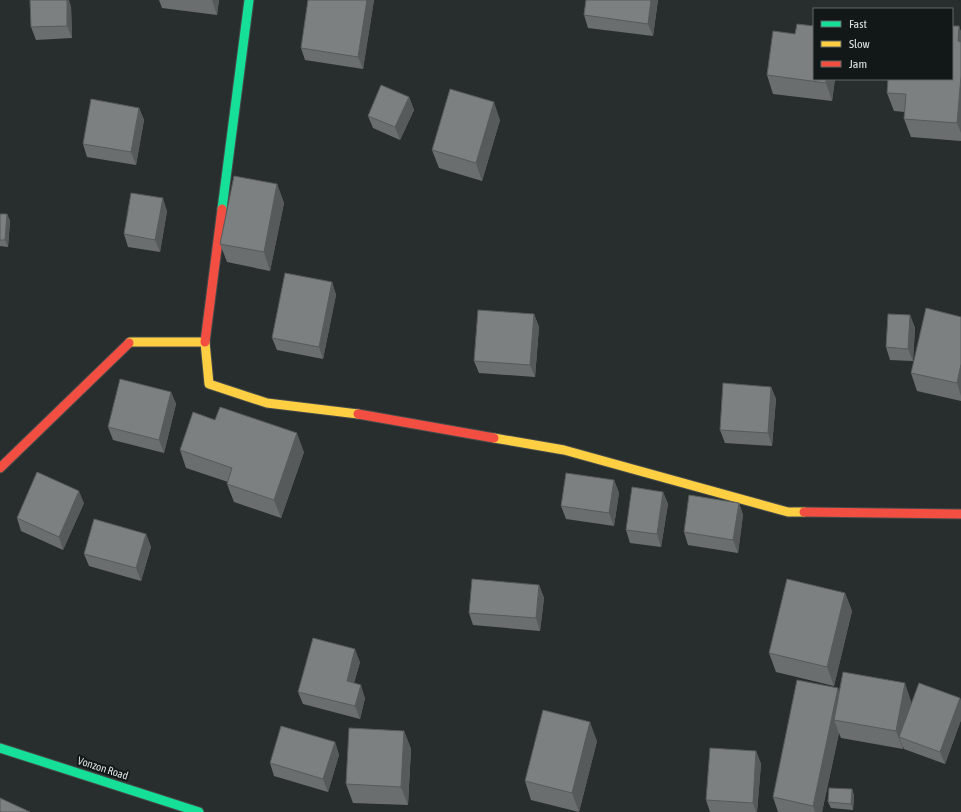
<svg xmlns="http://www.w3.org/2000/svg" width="961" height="812" font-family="'Asap Condensed',sans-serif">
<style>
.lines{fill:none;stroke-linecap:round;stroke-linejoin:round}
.fast-casing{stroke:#454b4a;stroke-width:11}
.slow-casing{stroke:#454b4a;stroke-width:11}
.jam-casing{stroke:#454b4a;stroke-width:11}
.fast{stroke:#16e098;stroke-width:9}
.slow{stroke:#ffcf43;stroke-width:9}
.jam{stroke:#f24e42;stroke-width:9}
.wall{fill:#6b6e6f}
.shaded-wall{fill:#575a5a}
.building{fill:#7c8081;stroke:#575a5a}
.labels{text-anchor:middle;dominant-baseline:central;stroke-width:4;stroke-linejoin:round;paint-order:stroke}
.street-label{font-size:11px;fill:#dbe2e1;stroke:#121717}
</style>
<rect width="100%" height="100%" fill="#282e2d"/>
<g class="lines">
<defs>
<path id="fast" d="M222 209 249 0
M0 748 199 812"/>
<path id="slow" d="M129 343 130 342H205L209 384 267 403 358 414
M494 438 564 450 788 512H804"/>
<path id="jam" d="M205 342 222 209
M358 414 494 438
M0 468 129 343
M804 512 961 514"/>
</defs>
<use href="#fast" class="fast-casing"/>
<use href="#slow" class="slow-casing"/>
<use href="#jam" class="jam-casing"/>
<use href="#fast" class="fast"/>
<use href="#slow" class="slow"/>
<use href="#jam" class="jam"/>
</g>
<path class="wall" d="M159 0H219L217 15 162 8Z
M308 0H374L363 69 305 60 301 48Z
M586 0H658L653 36 588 28 584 15Z
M71 6 72 38 36 40 31 27Z
M959 26 961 32V141L911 137 904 119 905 112 894 111 887 93 952 79Z
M795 34 835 79 832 101 773 94 767 75Z
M409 97 414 110 400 140 373 128 368 116Z
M139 108 144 120 136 165 87 157 83 144Z
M500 120 482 181 439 168 432 150Z
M277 184 284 203 270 271 227 262 220 244Z
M167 211 160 252 128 247 124 234Z
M0 214H7L10 221 8 247 0 246Z
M332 282 336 295 323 359 277 350 272 338Z
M534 314 539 327 535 377 479 373 474 361Z
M910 315 915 328 913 361 890 360 886 347Z
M961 317V401L917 391 911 373Z
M771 387 776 399 772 446 725 443 720 430Z
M171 392 176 404 164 453 113 440 108 427Z
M180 450 304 452 281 518 234 502 227 484 228 482 186 468Z
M614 480 619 493 614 526 566 519 561 506Z
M663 492 668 504 661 547 630 543 626 530Z
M84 503 63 550 21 531 17 518Z
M739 503 743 515 738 553 688 545 684 532Z
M146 534 151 547 141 581 89 566 84 554Z
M539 585 544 598 540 631 473 625 469 613Z
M845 593 852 611 834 686 776 672 769 653Z
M360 662 354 683 365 698 360 719 303 704 298 692Z
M839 691 911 701 910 707 960 698 961 702V720L945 764 904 749 903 747V749L841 738 839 733 822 812H778L773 797Z
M404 731 411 749 408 805 353 803 346 784Z
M597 741 579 812 531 800 525 781Z
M335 742 339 755 328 792 274 776 270 763Z
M756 751 761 764 757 812H710L706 800Z
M852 789 854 796 853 810 831 808 828 802Z"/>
<path class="shaded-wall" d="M67 0H69L71 6 72 38 67 26Z
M212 0H219L217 15Z
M367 0H374L363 69 358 57Z
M651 0H658L653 36 648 24Z
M959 26 961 32V50L958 41Z
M961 76V133L957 123Z
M826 79H835L832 101 826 83Z
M409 97 414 110 400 140 395 127Z
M494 102 500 120 482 181 476 163Z
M139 108 144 120 136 165 131 152Z
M277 184 284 203 270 271 264 252Z
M163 198 167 211 160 252 155 240Z
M7 214 10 221 8 247 5 240Z
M332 282 336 295 323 359 319 347Z
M534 314 539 327 535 377 530 365Z
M910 315 915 328 913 361 908 349Z
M961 364V396L957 383Z
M771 387 776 399 772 446 768 433Z
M171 392 176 404 164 453 159 440Z
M297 433 304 452 281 518 274 500Z
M614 480 619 493 614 526 609 513Z
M79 491 84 503 63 550 59 537Z
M663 492 668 504 661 547 657 534Z
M739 503 743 515 738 553 733 540Z
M146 534 151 547 141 581 136 568Z
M539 585 544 598 540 631 536 618Z
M845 593 852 611 834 686 827 667Z
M355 649 360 662 351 694 347 681Z
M905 683 911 701 905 739 899 737 903 747V749L896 731Z
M361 685 365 698 360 719 355 706Z
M838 688 845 706 834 720 839 733 822 812H815L813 806Z
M960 698 961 702V720L945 764 940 752Z
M590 722 597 741 579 812 572 793Z
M404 731 411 749 408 805 401 787Z
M335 742 339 755 328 792 323 779Z
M756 751 761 764 757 812H756L753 803Z
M852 789 854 796 853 810 851 804Z"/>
<path class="building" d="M30 0H67V26L31 27Z
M308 0H367L358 57 301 48Z
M586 0H651L648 24 584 15Z
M797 24 814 26V79H826V83L767 75 773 31 795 34Z
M952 26H959L958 41 961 42V76L957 123 904 119 906 94 887 93 888 79H952Z
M381 85 409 97 395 127 368 116Z
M450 89 494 102 476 163 432 150Z
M91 99 139 108 131 152 83 144Z
M234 176 277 184 264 252 220 244Z
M131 193 163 198 155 240 124 234Z
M0 214H7L5 240H0Z
M285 273 332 282 319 347 272 338Z
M926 308 961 317V364L957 383 911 373Z
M478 310 534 314 530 365 474 361Z
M888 314 910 315 908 349 886 347Z
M120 379 171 392 159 440 108 427Z
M723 383 771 387 768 433 720 430Z
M220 407 297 433 274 500 227 484 232 468 180 450 193 412 215 420Z
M37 472 79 491 59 537 17 518Z
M566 473 614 480 609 513 561 506Z
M632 487 663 492 657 534 626 530Z
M689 495 739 503 733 540 684 532Z
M94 519 146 534 136 568 84 554Z
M472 579 539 585 536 618 469 613Z
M787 579 845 593 827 667 769 653Z
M313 638 355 649 347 681 361 685 355 706 298 692Z
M843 672 905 683 896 731 834 720Z
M797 680 838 688 813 806 773 797Z
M919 683 960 698 940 752 899 737Z
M543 710 590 722 572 793 525 781Z
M281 726 335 742 323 779 270 763Z
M349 728 404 731 401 787 346 784Z
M710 748 756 751 753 803 706 800Z
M829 788 852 789 851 804 828 802Z
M0 798 30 812H0Z"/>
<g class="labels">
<g class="street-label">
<text transform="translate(103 768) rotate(18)">Vonzon Road</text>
</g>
</g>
<rect x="813" y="8" width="140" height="72" fill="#121717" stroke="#626868"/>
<rect x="821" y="21" width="20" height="6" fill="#16e098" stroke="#626868"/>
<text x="849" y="28" font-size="12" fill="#dbe2e1">Fast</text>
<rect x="821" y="41" width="20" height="6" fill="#ffcf43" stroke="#626868"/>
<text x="849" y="48" font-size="12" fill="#dbe2e1">Slow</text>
<rect x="821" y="61" width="20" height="6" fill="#f24e42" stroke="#626868"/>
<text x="849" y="68" font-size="12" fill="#dbe2e1">Jam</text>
</svg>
